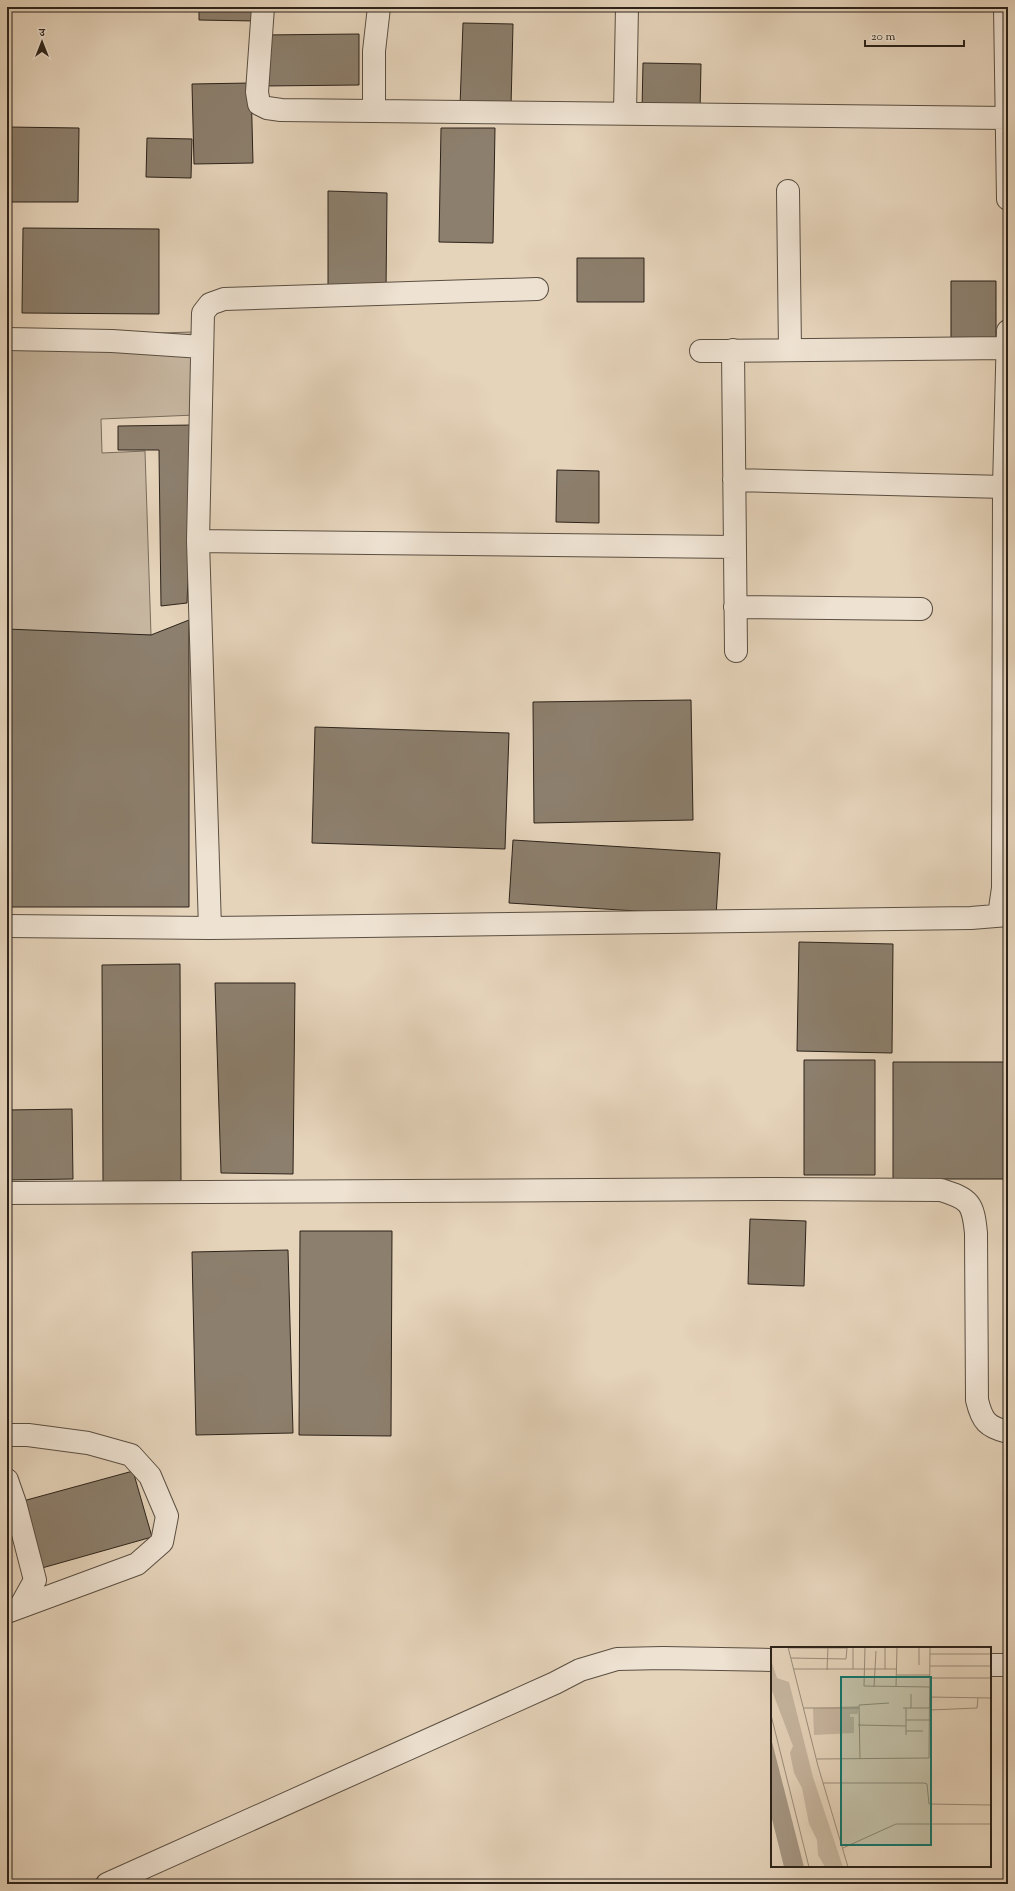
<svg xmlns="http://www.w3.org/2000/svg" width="1015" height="1891" font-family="'Sorts Mill Goudy','Noto Serif Devanagari',serif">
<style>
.green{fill:#c6b59f;stroke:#796c5c}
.building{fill:#8c7f6d;stroke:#2c231a}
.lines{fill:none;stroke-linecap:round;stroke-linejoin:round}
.minor-casing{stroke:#5a4f42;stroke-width:24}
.minor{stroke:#eee2d2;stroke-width:22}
.inset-road{fill:none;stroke:#9b8d7a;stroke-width:1}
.view{fill:#0f766e;fill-opacity:0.15;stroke:#0f766e;stroke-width:2}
.inset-edge{fill:none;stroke:#2c231a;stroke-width:2}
</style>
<rect width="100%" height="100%" fill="#e5d3ba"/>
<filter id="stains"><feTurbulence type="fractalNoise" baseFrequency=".005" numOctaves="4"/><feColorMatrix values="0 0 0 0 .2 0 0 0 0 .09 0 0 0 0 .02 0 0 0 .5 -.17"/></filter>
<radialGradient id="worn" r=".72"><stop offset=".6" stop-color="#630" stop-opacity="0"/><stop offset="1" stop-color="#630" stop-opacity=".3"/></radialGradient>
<path class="green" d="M192 332 195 415 101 419 102 453 145 451 151 635 7 640V338Z"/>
<path class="building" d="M199 7H257L255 21 199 20Z
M463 23 513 24 511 107 460 106Z
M359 34V85L264 86 263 35Z
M643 63 701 64 700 111 642 110Z
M251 83 253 163 194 164 192 84Z
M7 127 79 128 78 202H7Z
M441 128H495L493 243 439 242Z
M147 138 192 139 191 178 146 177Z
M328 191 387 193 386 292 328 287Z
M7 217H8L9 288H7Z
M23 228 159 229V314L22 313Z
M577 258H644V302H577Z
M951 281H996V338H951Z
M194 425 187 603 161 606 159 450H118V426Z
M557 470 599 471V523L556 522Z
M189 620V907H7V629L151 635Z
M691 700 693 820 534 823 533 702Z
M315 727 509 733 505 849 312 843Z
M513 840 720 853 716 916 509 903Z
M799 942 893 944 892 1053 797 1051Z
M180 964 181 1181 103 1182 102 965Z
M215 983H295L293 1174 221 1173Z
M804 1060H875V1175H804Z
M893 1062H1008V1179H893Z
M72 1109 73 1179 7 1180V1110Z
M750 1219 806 1221 804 1286 748 1284Z
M300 1231H392L391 1436 299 1435Z
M288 1250 293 1433 196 1435 192 1252Z
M133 1471 152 1537 42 1568 23 1501Z"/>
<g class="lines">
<defs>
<path id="minor" d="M263 7 257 92 259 104 267 108 281 110 1007 118
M1005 7 1008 199
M374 111V51L379 7
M625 113 627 7
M788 191 790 350
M7 339 112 341 202 347
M733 350 736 651
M701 351 1007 348
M734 480 1004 487
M198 541 734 547
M735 607 921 609
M999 915 1003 888 1004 487 1008 331
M7 926 210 928 971 918 1008 915
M210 928 198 541 203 313 210 304 224 299 537 289
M7 1193 776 1189 941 1190C970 1199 973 1203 976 1233L977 1400C982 1421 987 1427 1008 1432
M7 1435H28L88 1443 131 1455 150 1476 167 1516 162 1542 137 1564 7 1612
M7 1480 15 1503 35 1580 20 1607
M990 1665H1008
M107 1884 555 1683 580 1670 617 1659 663 1658 772 1660"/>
</defs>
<use href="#minor" class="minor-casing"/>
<use href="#minor" class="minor"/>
</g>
<g transform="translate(771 1647)">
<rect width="220" height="220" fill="#e5d3ba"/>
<path d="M0 13 6 31 18 35 42 130 72 220H54L47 208 46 193 38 177 31 141 23 126 19 106 22 99 0 41ZM87 59V67H79V70H83V86L43 88 42 61Z" fill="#c6b59f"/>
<path d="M0 91 33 220H13L0 168Z" fill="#a69784"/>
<path class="inset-road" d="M17 0 47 119 77 220M82 0V22M94 0 93 39 159 40M148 0V18M18 1H76L75 12 20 11M159 7H220M159 19H220M23 22H126M114 22V0M56 23 57 0M126 28H159M159 31H220M103 40 105 4M125 40 126 0M140 47V61M159 50 220 51M33 61H88M132 61H159M135 61V88M159 63 206 61 207 51M0 68 38 220M135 73H159M87 78 135 79M135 84H152M46 112 158 111 159 0M89 112 88 58 118 56M52 136H153L156 137 158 157 220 158M72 201 125 177H220"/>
<path class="view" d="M70 30H160V198H70Z"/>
<rect width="220" height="220" class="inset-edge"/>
</g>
<rect width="1015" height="1891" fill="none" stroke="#e5d3ba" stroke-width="24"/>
<rect x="8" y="8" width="999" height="1875" fill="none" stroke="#2c231a" stroke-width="2"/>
<rect x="12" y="12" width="991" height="1867" fill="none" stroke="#2c231a"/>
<g transform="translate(42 42)" stroke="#eee2d2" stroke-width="3" paint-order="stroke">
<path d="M0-3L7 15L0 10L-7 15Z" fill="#2c231a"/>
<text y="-6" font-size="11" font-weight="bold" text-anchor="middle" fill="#2c231a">उ</text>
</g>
<path d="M865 40v6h99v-6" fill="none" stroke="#2c231a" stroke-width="2"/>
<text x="871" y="40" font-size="12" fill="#2c231a" stroke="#eee2d2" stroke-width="3" paint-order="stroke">20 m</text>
<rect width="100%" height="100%" filter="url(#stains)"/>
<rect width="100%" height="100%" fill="url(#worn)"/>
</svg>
